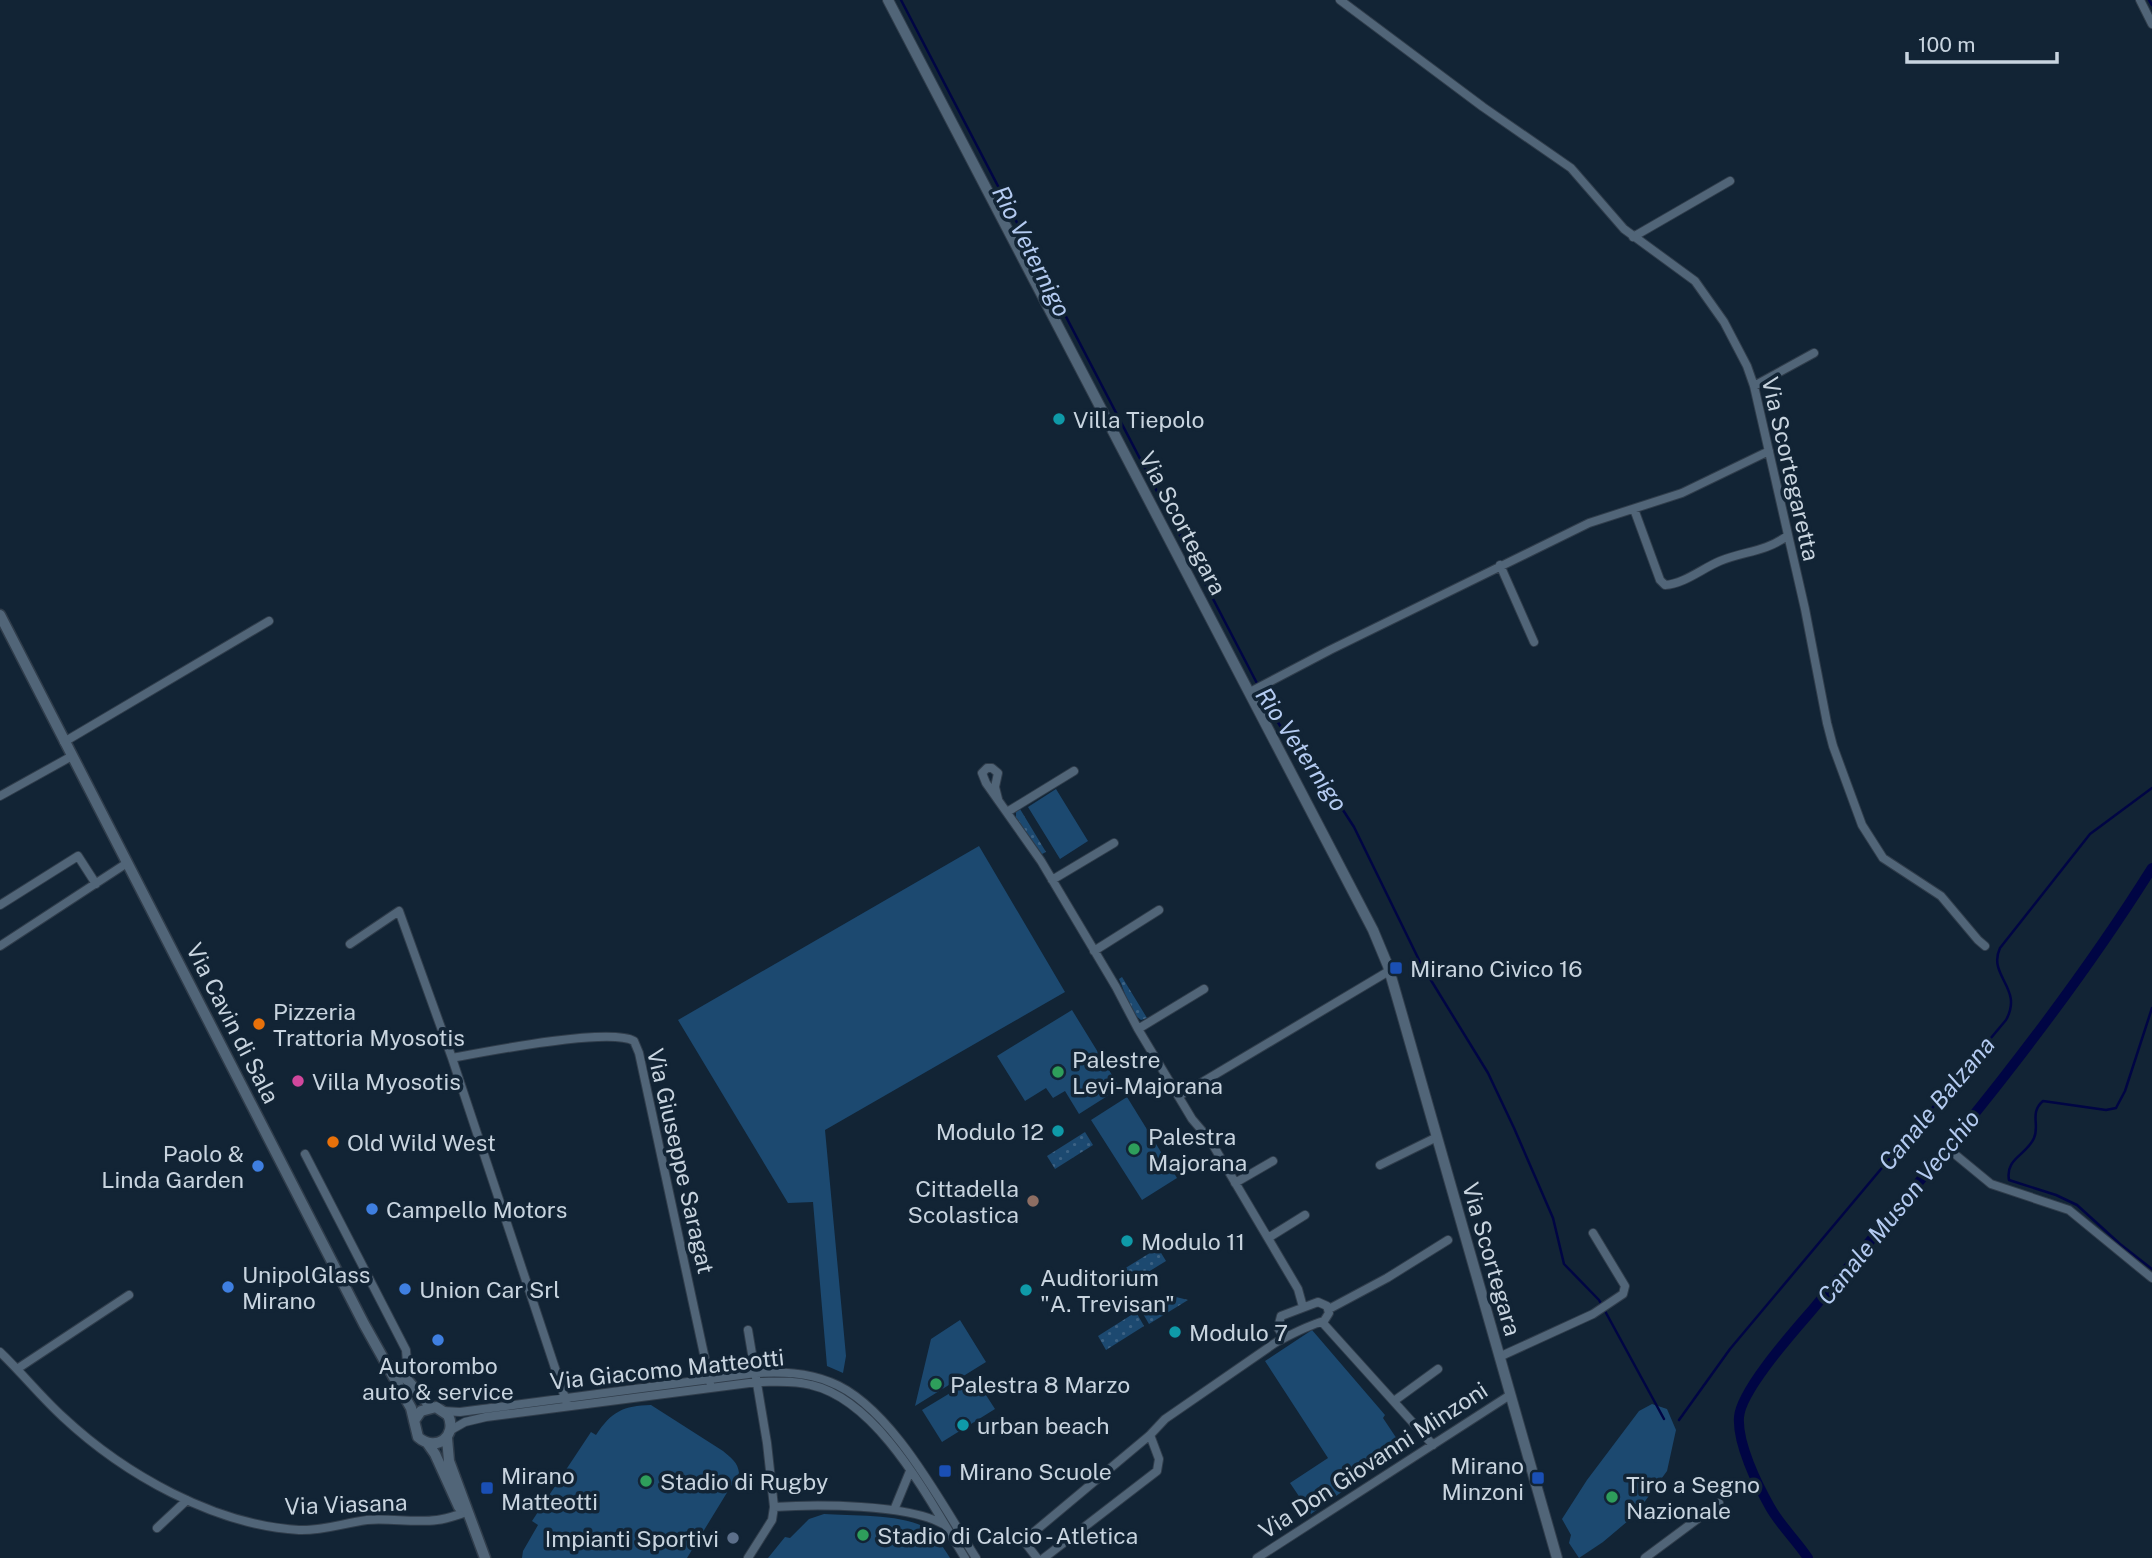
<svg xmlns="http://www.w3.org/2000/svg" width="2152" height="1558" font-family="'Public Sans',sans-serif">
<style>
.grass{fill:url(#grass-dots)}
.garden{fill:#1c4970}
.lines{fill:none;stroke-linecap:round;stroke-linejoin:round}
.stream{stroke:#000544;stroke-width:2.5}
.canal{stroke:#000544;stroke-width:10}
.minor-casing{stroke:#303d4b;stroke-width:10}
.tertiary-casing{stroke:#303d4b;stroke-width:12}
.secondary-casing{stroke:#303d4b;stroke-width:13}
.minor{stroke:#516578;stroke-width:8}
.tertiary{stroke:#516578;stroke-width:10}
.secondary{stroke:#516578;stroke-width:10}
.culture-dot{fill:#0f9aa8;stroke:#122435;stroke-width:2.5}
.transit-dot{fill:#1a4fb4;stroke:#122435;stroke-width:2.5}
.food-dot{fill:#e8710a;stroke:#122435;stroke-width:2.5}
.leisure-dot{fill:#2e9e5b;stroke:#122435;stroke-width:2.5}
.hotel-dot{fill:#d1479c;stroke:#122435;stroke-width:2.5}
.shop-dot{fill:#3f7fe0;stroke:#122435;stroke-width:2.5}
.education-dot{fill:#8d6e63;stroke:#122435;stroke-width:2.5}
.service-dot{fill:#5c6f8a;stroke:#122435;stroke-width:2.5}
.labels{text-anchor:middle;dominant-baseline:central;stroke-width:7;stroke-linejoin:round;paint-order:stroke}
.poi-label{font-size:23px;fill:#c8d4df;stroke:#122435;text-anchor:start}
.street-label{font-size:23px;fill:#c8d4df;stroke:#122435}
.water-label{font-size:24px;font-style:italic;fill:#b4cbf1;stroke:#122435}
</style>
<defs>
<pattern id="grass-dots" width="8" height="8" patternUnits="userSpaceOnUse" patternTransform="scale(1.75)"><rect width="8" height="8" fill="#1c4970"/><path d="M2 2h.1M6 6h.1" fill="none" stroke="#3c6284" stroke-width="1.8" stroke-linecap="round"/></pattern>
</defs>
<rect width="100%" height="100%" fill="#122435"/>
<path class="grass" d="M1020 809 1046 852 1042 854 1016 818V812Z
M1122 977 1147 1018 1141 1020C1128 1011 1126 993 1119 979Z
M1085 1132 1093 1145 1055 1169 1047 1156Z
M1158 1248 1166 1261 1127 1285 1119 1272Z
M1168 1295 1188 1300 1149 1324 1142 1312Z
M1136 1312 1144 1326 1106 1350 1098 1336Z"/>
<path class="garden" d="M1056 789 1088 841 1060 859 1028 807Z
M979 846 1065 992 825 1130 846 1356 843 1373 827 1366 813 1202 788 1203 678 1020Z
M1072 1010 1120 1088 1079 1114 1065 1091 1053 1098 1046 1088 1025 1101 997 1056Z
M1127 1097 1177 1178 1142 1200 1091 1120Z
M960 1320 986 1362 915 1406 931 1339Z
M1312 1330 1385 1415 1383 1418 1403 1448 1311 1514 1290 1483 1328 1458 1265 1361Z
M975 1378 995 1409 942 1442 922 1410Z
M1652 1404 1667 1409 1676 1430 1667 1471 1635 1515 1603 1542 1579 1558 1569 1543 1571 1535 1562 1519 1587 1480 1639 1411Z
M651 1405 723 1451C730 1457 738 1462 739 1473L687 1558H522L523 1551 538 1525 532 1521 591 1432 596 1435C612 1411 623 1406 651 1405Z
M824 1514C851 1516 904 1514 926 1528 936 1535 943 1547 950 1558H768L785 1537 790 1538 809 1519Z"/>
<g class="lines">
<path class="stream" d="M901 0 1273 714 1282 729 1319 773 1354 827 1421 964 1488 1073 1514 1128 1553 1218 1564 1264 1599 1300 1664 1419
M2149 0 2152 5
M2152 1008 2125 1091 2116 1108 2106 1110 2043 1101C2029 1113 2040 1125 2034 1138 2027 1155 2005 1158 2009 1180L2056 1195 2077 1205 2120 1244 2152 1269
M1679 1420 1730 1349 2006 1020C2024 988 1987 976 2000 948L2090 834 2152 788"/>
<path class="canal" d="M1808 1558C1796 1540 1780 1525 1770 1507 1757 1484 1737 1443 1739 1417 1741 1390 1794 1331 1813 1309 1932 1167 2053 1026 2152 868"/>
<defs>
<path id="minor" d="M1340 0 1483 107 1571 168 1624 229 1695 281 1724 322 1747 366 1754 386 1805 609 1827 723 1833 746 1862 825 1883 858 1941 896 1978 940 1985 946
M2140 0 2152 24
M1633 237 1730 181
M1754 386 1814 353
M1634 509 1660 580 1665 585C1684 584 1703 568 1720 561 1745 551 1765 552 1787 536
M1500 565 1534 642
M1250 692 1330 650 1589 523 1682 493 1769 451
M64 742 269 621
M0 796 72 756
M998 799 995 787 998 773 992 768H987L982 773 986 783 1041 861 1116 987 1138 1029 1192 1119 1210 1140 1298 1289 1303 1307
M1007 812 1074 771
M1052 880 1114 843
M0 905 78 856 96 884
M350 944 399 911 452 1058 567 1404
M0 946 127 863
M1094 951 1159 910
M1138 1029 1204 989
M452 1058C484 1052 609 1027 634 1041L639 1053 710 1382
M1179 1096 1389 971
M305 1154 406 1350 407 1363 404 1379
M1957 1156 1991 1184 2069 1210 2152 1278
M1380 1165 1437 1137
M1235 1183 1273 1161
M1268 1238 1305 1215
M1329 1309 1387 1278 1448 1240
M1322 1322 1433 1445
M748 1330 767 1443 774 1507 772 1520 748 1558
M0 1352C22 1373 41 1397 63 1417 124 1474 214 1525 299 1530 322 1531 344 1523 367 1520 390 1518 414 1523 437 1520 447 1519 457 1515 467 1512
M1499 1357 1593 1314 1623 1294 1625 1286 1593 1233
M17 1369 129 1295
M1394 1401 1438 1369
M443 1411 460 1412 756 1373C782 1372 806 1372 830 1382 891 1405 942 1505 976 1558
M451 1430 465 1422 486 1417 757 1382C775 1382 793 1380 811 1385 880 1401 930 1502 965 1558
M774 1507C816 1504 907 1504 943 1524
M894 1510 910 1471
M157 1528 187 1500
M1037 1558 1027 1545 1028 1537 1150 1435 1165 1419 1275 1343C1292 1334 1306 1326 1324 1321L1329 1313 1327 1306 1318 1302 1281 1316 1278 1328 1282 1334 1289 1335
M1044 1558 1157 1471 1159 1459 1150 1435
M1257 1558 1510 1395
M1645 1558 1719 1503"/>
<path id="tertiary" d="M888 0 1373 930 1388 966 1403 1018 1557 1558"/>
<path id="secondary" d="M0 615 364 1324 411 1408 418 1437C436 1453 458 1436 448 1415L436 1407 421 1411 414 1421
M395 1366 431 1407
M447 1438 449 1461 485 1558
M428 1444 435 1454 459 1507"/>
</defs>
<use href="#minor" class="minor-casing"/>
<use href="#tertiary" class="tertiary-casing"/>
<use href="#secondary" class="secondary-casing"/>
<use href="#minor" class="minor"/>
<use href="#tertiary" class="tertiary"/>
<use href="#secondary" class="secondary"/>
</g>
<g class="culture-dot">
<circle cx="1059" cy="419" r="7"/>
<circle cx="1058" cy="1131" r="7"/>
<circle cx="1127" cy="1241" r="7"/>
<circle cx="1026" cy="1290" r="7"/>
<circle cx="1175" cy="1332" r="7"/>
<circle cx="963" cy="1425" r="7"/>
</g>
<g class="transit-dot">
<rect x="1389" y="961" width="14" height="14" rx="3.5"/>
<rect x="938" y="1464" width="14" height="14" rx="3.5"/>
<rect x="1531" y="1471" width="14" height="14" rx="3.5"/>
<rect x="480" y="1481" width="14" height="14" rx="3.5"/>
</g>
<g class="food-dot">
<circle cx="259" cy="1024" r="7"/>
<circle cx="333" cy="1142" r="7"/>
</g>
<g class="leisure-dot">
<circle cx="1058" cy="1072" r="7"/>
<circle cx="1134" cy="1149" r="7"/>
<circle cx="936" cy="1384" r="7"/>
<circle cx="646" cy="1481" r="7"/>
<circle cx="1612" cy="1497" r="7"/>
<circle cx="863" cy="1535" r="7"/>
</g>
<circle class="hotel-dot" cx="298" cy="1081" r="7"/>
<g class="shop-dot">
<circle cx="258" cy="1166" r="7"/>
<circle cx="372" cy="1209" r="7"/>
<circle cx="228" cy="1287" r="7"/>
<circle cx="405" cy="1289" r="7"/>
<circle cx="438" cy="1340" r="7"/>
</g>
<circle class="education-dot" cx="1033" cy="1201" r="7"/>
<circle class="service-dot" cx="733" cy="1538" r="7"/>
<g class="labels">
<g class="poi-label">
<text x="1073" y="419">Villa Tiepolo</text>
<text x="1410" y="968">Mirano Civico 16</text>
<text x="273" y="1011">Pizzeria<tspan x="273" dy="26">Trattoria Myosotis</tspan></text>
<text x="1072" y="1059">Palestre<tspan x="1072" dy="26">Levi-Majorana</tspan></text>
<text x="312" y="1081">Villa Myosotis</text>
<text x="1044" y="1131" text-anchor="end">Modulo 12</text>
<text x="1148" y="1136">Palestra<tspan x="1148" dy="26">Majorana</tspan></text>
<text x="347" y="1142">Old Wild West</text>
<text x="244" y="1153" text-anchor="end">Paolo &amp;<tspan x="244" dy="26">Linda Garden</tspan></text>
<text x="1019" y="1188" text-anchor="end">Cittadella<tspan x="1019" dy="26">Scolastica</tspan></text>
<text x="386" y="1209">Campello Motors</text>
<text x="1141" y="1241">Modulo 11</text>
<text x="242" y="1274">UnipolGlass<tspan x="242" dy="26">Mirano</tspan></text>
<text x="1040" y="1277">Auditorium<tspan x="1040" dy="26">"A. Trevisan"</tspan></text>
<text x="419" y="1289">Union Car Srl</text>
<text x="1189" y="1332">Modulo 7</text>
<text x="438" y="1365" text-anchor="middle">Autorombo<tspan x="438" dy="26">auto &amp; service</tspan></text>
<text x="950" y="1384">Palestra 8 Marzo</text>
<text x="977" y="1425">urban beach</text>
<text x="1524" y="1465" text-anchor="end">Mirano<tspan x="1524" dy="26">Minzoni</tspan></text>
<text x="959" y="1471">Mirano Scuole</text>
<text x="501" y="1475">Mirano<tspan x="501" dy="26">Matteotti</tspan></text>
<text x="660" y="1481">Stadio di Rugby</text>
<text x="1626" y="1484">Tiro a Segno<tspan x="1626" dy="26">Nazionale</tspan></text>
<text x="877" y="1535">Stadio di Calcio - Atletica</text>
<text x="719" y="1538" text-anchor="end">Impianti Sportivi</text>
</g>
<g class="street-label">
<text transform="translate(1791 469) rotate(77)">Via Scortegaretta</text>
<text transform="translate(1183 523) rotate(62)">Via Scortegara</text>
<text transform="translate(233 1023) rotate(63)">Via Cavin di Sala</text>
<text transform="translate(681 1161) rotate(77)">Via Giuseppe Saragat</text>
<text transform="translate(1492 1259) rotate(74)">Via Scortegara</text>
<text transform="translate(667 1369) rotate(-6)">Via Giacomo Matteotti</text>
<text transform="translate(1373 1460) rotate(-33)">Via Don Giovanni Minzoni</text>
<text transform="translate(346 1504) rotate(-2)">Via Viasana</text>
</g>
<g class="water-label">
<text transform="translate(1032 251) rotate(63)">Rio Veternigo</text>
<text transform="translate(1302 749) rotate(56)">Rio Veternigo</text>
<text transform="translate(1936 1103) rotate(-50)">Canale Balzana</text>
<text transform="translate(1898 1207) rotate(-51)">Canale Muson Vecchio</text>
</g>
</g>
<path d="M1907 52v10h150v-10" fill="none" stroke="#c8d4df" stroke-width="3.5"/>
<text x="1918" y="52" font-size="21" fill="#c8d4df" stroke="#122435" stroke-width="5" paint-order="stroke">100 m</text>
</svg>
